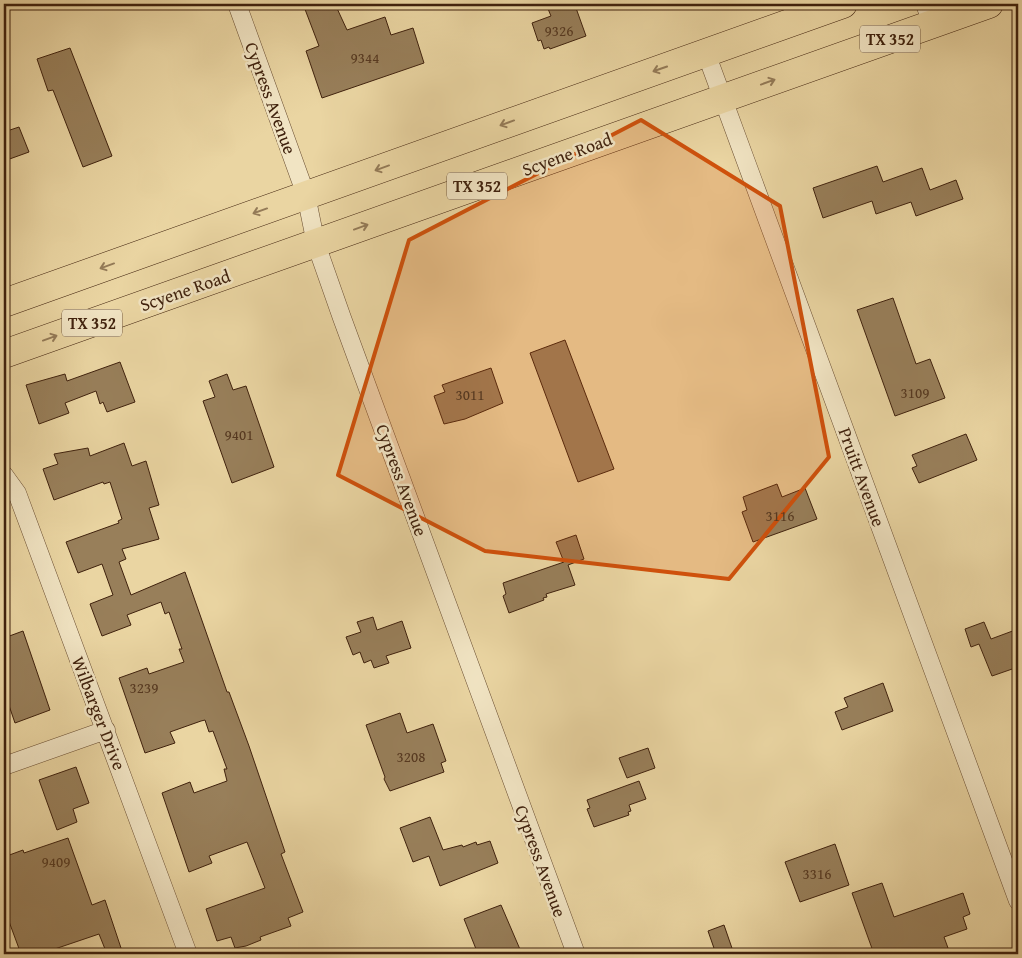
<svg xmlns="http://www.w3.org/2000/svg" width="1022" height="958" font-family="'Gentium Book Plus',serif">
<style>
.building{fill:#987f5a;stroke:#3f210d}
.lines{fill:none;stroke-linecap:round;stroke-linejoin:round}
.minor-casing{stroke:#6a4e32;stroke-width:19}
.primary-casing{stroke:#3f210d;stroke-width:29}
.minor{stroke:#f1e4c3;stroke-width:18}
.primary{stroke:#ead5a2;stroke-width:28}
.oneway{stroke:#947b58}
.marked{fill:#cf510c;fill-opacity:0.2;stroke:#cf510c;stroke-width:4;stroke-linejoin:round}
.labels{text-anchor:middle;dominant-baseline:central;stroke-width:5;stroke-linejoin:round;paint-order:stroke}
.number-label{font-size:15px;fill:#553820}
.shield{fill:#f1e4c3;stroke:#745c44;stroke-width:1}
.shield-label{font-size:16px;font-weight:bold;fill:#3f210d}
.street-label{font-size:18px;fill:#3f210d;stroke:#f1e4c3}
</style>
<rect width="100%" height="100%" fill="#ead5a2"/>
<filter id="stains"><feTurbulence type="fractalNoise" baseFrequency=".004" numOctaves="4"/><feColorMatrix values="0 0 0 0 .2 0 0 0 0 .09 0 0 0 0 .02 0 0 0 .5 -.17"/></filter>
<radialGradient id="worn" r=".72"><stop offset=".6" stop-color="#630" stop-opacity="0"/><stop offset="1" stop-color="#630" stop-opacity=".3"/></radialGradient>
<path class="building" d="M303 4H335L347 30 385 17 391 35 413 28 424 63 322 98 306 51 319 46Z
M546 4H571L573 8H576L586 36 550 49 549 47 544 49 541 40 538 41 532 23 551 16Z
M70 48 112 156 83 167 53 90 48 91 37 59Z
M19 127 29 152 4 161V132Z
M877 166 883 182 922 168 930 190 956 180 963 199 916 216 911 202 876 214 872 201 823 218 813 188Z
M893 298 916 364 930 359 945 398 895 416 857 310Z
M565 340 614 469 578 482 530 353Z
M120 362 135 402 107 412 103 402 100 404 96 391 65 403 69 413 39 424 26 385 65 374 67 381Z
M491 368 503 403 465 419 444 424 434 396 445 392 442 385Z
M227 374 233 390 246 386 274 467 232 483 203 401 215 397 209 381Z
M966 434 977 460 919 483 912 468 917 466 912 455Z
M124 443 132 466 146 461 159 505 149 508 159 539 122 549 126 559 119 562 131 595 185 572 227 692H229L249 746 285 852 281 854 303 912 288 918 291 926 260 937 261 940 246 946 235 948 231 937 217 941 206 909 265 888 247 842 209 856 212 863 189 872 162 793 190 782 194 793 227 781 224 769H227L213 731 209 732 205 720 201 721 170 732 175 743 145 753 119 678 147 668 149 674 184 662 179 649H182L169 612 165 614 161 602 127 615 131 625 102 636 90 604 113 595 102 564 78 573 66 542 119 523 118 521 122 519 110 482 104 484 103 482 54 500 43 469 58 464 54 454 88 448 90 456Z
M777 484 782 497 805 488 817 519 753 542 742 512 747 510 743 497Z
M576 535 584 559 568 565 575 585 546 594 547 597 543 598 544 600 509 613 503 596 506 594 503 583 564 562 556 542Z
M373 617 377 630 402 621 411 648 386 656 389 663 374 668 371 660 364 663 360 652 353 655 346 637 361 632 357 622Z
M984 622 991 639 1018 629V667L992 676 979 644 971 647 965 629Z
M23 631 50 710 15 723 4 691V638Z
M883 683 893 711 842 730 835 712 848 707 844 698Z
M400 713 407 733 433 724 446 761 441 763 444 772 390 791 384 779 385 777 366 725Z
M648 748 655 768 627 778 619 758Z
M76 767 89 803 73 809 77 822 57 830 39 780Z
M639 781 646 799 629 805 631 811 628 812 629 815 594 827 587 809 590 808 587 800Z
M430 817 443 850 462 845 463 847 476 842 477 845 490 841 498 863 440 886 429 856 413 862 400 828Z
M68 838 92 905 105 900 123 954H107L99 934 40 954H21L4 908V857L23 850 24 853Z
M835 844 849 885 800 902 785 862Z
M882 883 894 917 963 893 970 914 963 917 967 929 944 937 948 948 930 954H874L852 893Z
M501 905 522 954H478L464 919Z
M724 925 734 954H716L708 931Z"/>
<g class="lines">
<defs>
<path id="minor" d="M237 4 306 195 316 244 342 318 576 954
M925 4 932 24
M706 53 1018 901
M4 475 17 493 188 954
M4 766 106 730"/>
<path id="primary" d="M4 303 843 4
M4 354 989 4"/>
</defs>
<use href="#minor" class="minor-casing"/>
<use href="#primary" class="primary-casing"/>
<use href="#minor" class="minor"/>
<use href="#primary" class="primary"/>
</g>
<defs><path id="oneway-shaft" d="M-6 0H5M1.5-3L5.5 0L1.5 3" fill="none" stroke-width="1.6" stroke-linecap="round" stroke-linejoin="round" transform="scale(1.25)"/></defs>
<g class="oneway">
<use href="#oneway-shaft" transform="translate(660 69) rotate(161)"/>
<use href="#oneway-shaft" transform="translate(768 82) rotate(-20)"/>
<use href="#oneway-shaft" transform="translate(507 123) rotate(160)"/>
<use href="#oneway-shaft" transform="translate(382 168) rotate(160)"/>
<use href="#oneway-shaft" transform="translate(260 211) rotate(160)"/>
<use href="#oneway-shaft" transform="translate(361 227) rotate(-20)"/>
<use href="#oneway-shaft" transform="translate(107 266) rotate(160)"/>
<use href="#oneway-shaft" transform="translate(50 338) rotate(-20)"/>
</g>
<path class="marked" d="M641 120 780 206 829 457 729 579 485 551 338 475 409 240Z"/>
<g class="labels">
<g class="number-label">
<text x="559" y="30">9326</text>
<text x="365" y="57">9344</text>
<text x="915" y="392">3109</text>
<text x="470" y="394">3011</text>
<text x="239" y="434">9401</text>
<text x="780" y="515">3116</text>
<text x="144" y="687">3239</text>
<text x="411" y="756">3208</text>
<text x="56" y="861">9409</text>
<text x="817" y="873">3316</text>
</g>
<g class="shield">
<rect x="860" y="25.5" width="60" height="27" rx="4"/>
<rect x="447" y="172.5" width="60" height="27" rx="4"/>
<rect x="62" y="309.5" width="60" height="27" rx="4"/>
</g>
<g class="shield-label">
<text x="890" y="39">TX 352</text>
<text x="477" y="186">TX 352</text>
<text x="92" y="323">TX 352</text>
</g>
<g class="street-label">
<text transform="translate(271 98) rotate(70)">Cypress Avenue</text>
<text transform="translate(567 154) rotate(-20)">Scyene Road</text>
<text transform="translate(185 290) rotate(-19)">Scyene Road</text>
<text transform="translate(862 477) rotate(70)">Pruitt Avenue</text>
<text transform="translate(402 480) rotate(70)">Cypress Avenue</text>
<text transform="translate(99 713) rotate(69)">Wilbarger Drive</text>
<text transform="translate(541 861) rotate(70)">Cypress Avenue</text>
</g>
</g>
<rect width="1022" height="958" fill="none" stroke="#ead5a2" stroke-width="20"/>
<rect x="5" y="5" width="1012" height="948" fill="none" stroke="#3f210d" stroke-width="2.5"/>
<rect x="10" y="10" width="1002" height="938" fill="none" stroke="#3f210d"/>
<rect width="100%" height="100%" filter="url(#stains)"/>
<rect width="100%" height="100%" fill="url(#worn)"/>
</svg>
